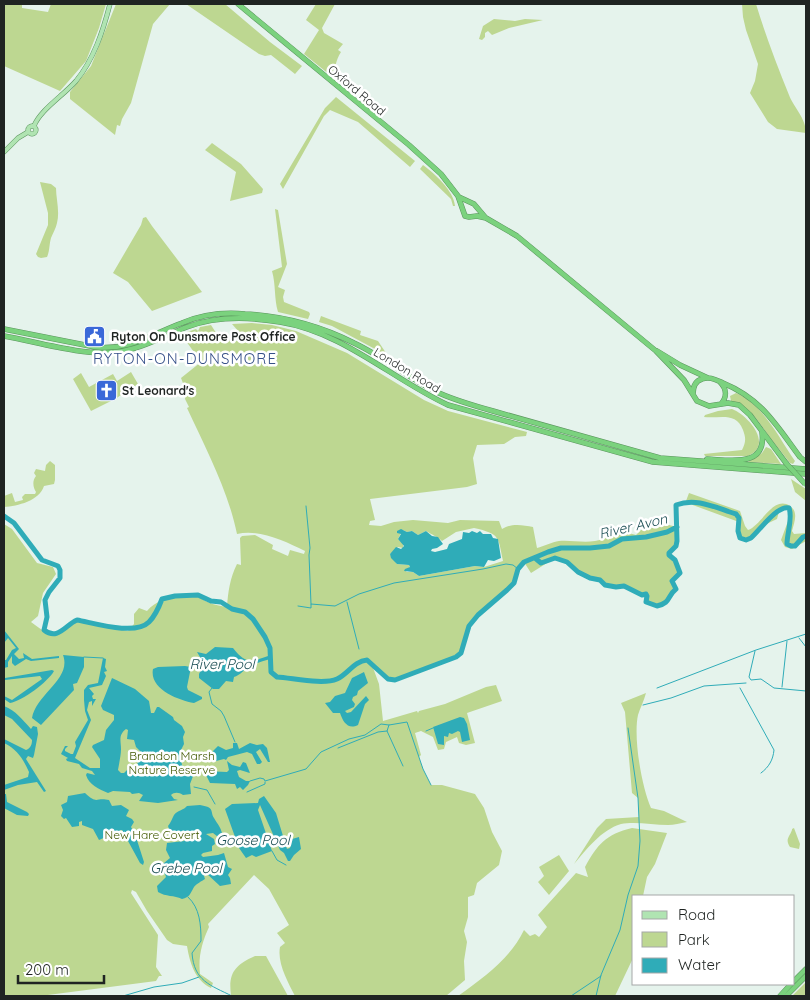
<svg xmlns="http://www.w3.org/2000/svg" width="810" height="1000" font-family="Quicksand,sans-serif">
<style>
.green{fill:#bdd791;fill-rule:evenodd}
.water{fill:#2facb8;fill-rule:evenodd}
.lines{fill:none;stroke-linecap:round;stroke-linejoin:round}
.stream{stroke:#2facb8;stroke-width:1}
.river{stroke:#2facb8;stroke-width:5}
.major-casing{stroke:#5b955e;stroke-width:5}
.highway-casing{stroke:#5b955e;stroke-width:5.5}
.major{stroke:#b0e4b2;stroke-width:4}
.highway{stroke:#7bd27e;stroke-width:4.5}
.highway-bridge-casing{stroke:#5b955e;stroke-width:5.5;stroke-linecap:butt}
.highway-bridge{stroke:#7bd27e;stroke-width:4.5}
.labels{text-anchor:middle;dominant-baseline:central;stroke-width:5;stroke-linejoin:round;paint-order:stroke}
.street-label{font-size:12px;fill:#1f2422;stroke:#fff}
.poi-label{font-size:12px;font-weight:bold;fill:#1f2422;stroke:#fff;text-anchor:start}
.park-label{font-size:12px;fill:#415800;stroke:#fff}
.water-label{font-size:14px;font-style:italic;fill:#194c52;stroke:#fff}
.quarter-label{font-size:15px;letter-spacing:1px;fill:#365089;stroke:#fff}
</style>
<rect width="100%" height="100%" fill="#e5f3ec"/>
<path class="green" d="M4 4H22V8L48 12 51 4H106L99 28 86 61 60 91 4 66Z
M116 4H170L153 24 131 103 122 119 120 126 117 125 115 135 70 99V92L91 66Z
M186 4H225L270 42 302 66 295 74 271 55 265 56 259 54Z
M316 4H335L322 28 324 33 343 44 338 50 341 52C335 61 337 67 330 75L304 54 319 30 306 20Z
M742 4H756C765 34 777 65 789 95 794 108 806 118 806 133L777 129 768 122 750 93 755 81 758 64 746 30 743 17Z
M494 19 515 21 525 19 543 20 509 28 492 35 488 31 485 33V37L482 40 479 39 483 26Z
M336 97 415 161 410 167 358 122 330 110 324 116 283 189 280 184 325 108Z
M212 143 241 164 263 189 262 193 230 201 236 172 205 150Z
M423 165C435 174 454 191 455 206H453L451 199 420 169Z
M40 182 51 184 56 188C56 199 60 211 57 223 56 228 53 233 51 238 49 245 50 250 47 257L41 258 38 257 36 254 48 225V213Z
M275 209 278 210 287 264 278 287 285 290 283 297 284 302 309 312 310 314 308 319 278 312C274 299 276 285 272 271L282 267Z
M146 217 152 226 202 292 152 311 128 282 113 273 141 225 143 218Z
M321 316 361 331 360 335 378 341 388 356 332 326 319 322Z
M252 323 272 325 296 331 347 353 424 400 448 411 527 432 526 436 515 437 504 444 477 445 473 458 477 484 467 487 370 499 375 520 370 521 369 525 381 526 394 522 413 520 448 523 460 520 499 521 502 529C511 523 523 525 533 527L537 548C544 546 552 542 559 541 571 540 583 543 595 541 613 538 616 529 636 535L641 530 669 525 677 527V541L676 546 669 553C672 561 678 562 680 573L672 581 676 589 667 602 657 606 646 602 647 597 646 594 642 595 624 586 616 587 605 585 600 580 590 578 578 572 567 562 555 558 531 573 524 562C517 569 517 578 511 586 500 600 479 609 469 625 463 636 466 648 456 657L395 680 388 679 372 665 379 684 383 721 417 711 418 713 419 711 445 704 486 687 496 685 502 701 467 713 475 743 466 745 459 743 457 737 446 742 444 749 438 750 433 737 421 731 415 733 421 755 419 757 423 769 431 785H442L475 794 484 808 492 832 502 851 499 865 477 883 474 895 468 897V917L464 931 467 942 464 961 465 980 446 996H295C288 982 277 963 280 947L285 943 277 933 289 925 269 889 254 875 208 924 209 927C202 942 198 957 200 974L213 983 211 988C195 980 190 964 187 946L173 944 167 940 147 911 136 892 132 890 131 893 158 935 156 967 162 976H159L156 981 40 996H4V524L12 529 37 563 53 567 56 574 43 593 38 616 31 622C41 629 52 640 64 630 69 626 71 622 77 620L128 631 134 624V614L139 608 147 611C157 598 181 593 198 597 202 598 204 601 208 602 214 605 221 606 227 607 228 592 230 578 237 564L241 565 240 538 242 536 255 535 273 545 272 549 288 556 290 550 304 554 305 551C284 541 260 529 237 534 228 490 206 449 187 408L189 407 185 399 186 391 181 378 201 362 181 334 196 329 198 331 200 327 211 325 222 342 228 340 234 342 239 340V332L232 324ZM474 528C500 534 498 536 503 561L484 567 475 566 419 576 413 572H406L410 567 409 565 397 564 390 554 398 547 403 548V543L398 539 401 533H397L403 530 407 532 412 531 418 535 426 531C432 535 437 536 442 541L456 532Z
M131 372 138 384 115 399 91 411 73 379 81 373 89 387 113 374 117 381Z
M736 393C763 404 779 438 795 461L793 464 790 463C783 454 775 444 768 435 757 419 750 407 731 401L730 396Z
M732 409C748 415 774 445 748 456H705L704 454 742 450C746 442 746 438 743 430 736 411 719 419 704 417L705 415 718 411Z
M766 447 771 449 781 464 748 462 762 453Z
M50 461 55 465V480L54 484 44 486C39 501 18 506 4 507V496L12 493 15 502 23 500 22 497 25 494H35L36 492C33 487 32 481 36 476L34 473 36 469 45 471 46 465Z
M791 479 806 489V501L795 492Z
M689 493 740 511 745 526 748 530C762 525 773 495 790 506 799 512 794 523 792 531L794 534 806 533V541L792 549 785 547 781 540 791 513 788 508 784 507 780 508 777 519C773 521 768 523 765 525 755 532 753 542 740 538L738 531 739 522 690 504 686 501Z
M646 693C644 701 640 708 638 715 633 738 642 788 651 808L664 811 687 822C680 823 674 825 668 825 653 825 635 821 621 824 601 830 587 849 574 864L597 828 606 819 639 817 638 798 632 793 625 712 621 703Z
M632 828 667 833 655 864 647 877 643 896H634V956L615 996H458C484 977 510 959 524 930L530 936 535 934 539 937 547 927 538 915 576 873 588 877 585 867C597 845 606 834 632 828Z
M794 828 800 844 799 849 790 847C785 839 789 838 792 830V829Z
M559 855 569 871 549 895 538 882 544 876 539 867Z
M255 956H266L288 996 231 995C228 973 235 965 255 956Z
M806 982V996H792Z"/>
<path class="water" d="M401 529 407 532 412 531 418 535 426 531 432 536 438 537 443 544 437 548 432 549 431 551 435 552 447 549 449 544 462 539 463 532 469 533 472 531 477 533 480 531 483 534H491L493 538 498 539 501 558 494 561 488 560 484 567 475 566 419 576 413 572 404 571 405 569 410 567 409 565 397 564 391 558 390 554 396 547 401 549 404 546 398 539 401 534 397 533V531Z
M4 630 19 649 14 654 19 659 24 658 23 653 32 659 59 656V658L31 661 26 659 15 666 12 663V656L8 662V667L4 668V660H6L12 650 16 648 8 638 4 643Z
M215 647 233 648C247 666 252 661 271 655V659C263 661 255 663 247 668 242 672 240 675 234 677L233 682 226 681 219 689H213L199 678V674L204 664 197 652 206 654Z
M63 655 84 657V667L77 683 73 684 74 690 41 725 32 718C36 694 72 679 63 655Z
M103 658 106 659 105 667 107 671 104 672 106 676 102 685 89 688 94 694 92 696 93 699H96L92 706V701L89 702 87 710 91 720 75 758 90 768H100V759L92 747 93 745 104 740 106 730 114 720V715L103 710 101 706 112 678 135 689 149 701 151 713H154L157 707H159L173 717 174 720 182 726 185 732 183 737 184 744 180 752 182 765 186 771 193 769 195 771 190 784 191 794 183 795C179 792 174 792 171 795L174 799 178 800 158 803 139 801 143 795 139 793 132 794 130 792 113 791 108 793C99 789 89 785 86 775L87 773 95 775 92 771 82 768 79 764 67 761 66 759 68 758 61 754 65 746H68L65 749V751L71 754H73L76 746 75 742 88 720 85 711 84 700V690L88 685 98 683ZM126 729 128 730 127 739 134 740 136 747 141 752 137 765 129 768 124 773H121L118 770C119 764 121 755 121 749 121 741 118 735 126 729Z
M185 666 191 667 187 687 188 690 202 697V699L194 703C178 700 149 689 153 669L158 667Z
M52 670 54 671C48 682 22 701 10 703L4 699V696L12 700 42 679 40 676 5 680V678Z
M364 672 368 683 358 691 357 695 353 697 352 700 355 704 354 707 345 711 347 713 351 712 366 696 369 700 365 704 358 725C348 730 343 722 340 713H333L325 703 330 702 335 696 345 693 352 678Z
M4 706C16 711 22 719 31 729L33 726 37 727 38 734 34 755 33 758 28 756 26 759 46 791 44 792 37 782 18 785 4 790V785L28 777 29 772C23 759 18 750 4 743V739L26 750C31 748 32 744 32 740L12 719 4 715Z
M460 717 464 718 467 724 470 740 462 742 460 732 458 731 452 734 449 733 448 737 444 736V745L438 744 433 727Z
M235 743H237L239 749 250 743 257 745 263 744 267 748 270 762H268L260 749 256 752 262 762 260 764H257L252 754 247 752 228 757 226 760 224 759 216 761 212 757 213 751 218 746 226 750 233 748V743Z
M227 761 232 765 240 767 243 762 246 763 250 773 240 770 237 771 239 777 246 781H250L248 785 243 790 240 787 237 789 235 784 210 783 204 771 227 772 229 770Z
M85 793C98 805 95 797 109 800L112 806 121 805 129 810 126 816 132 819 134 822 131 827 135 834 144 862 143 865 140 863 122 830C112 832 107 837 99 840L93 829 82 825V821L79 822V826L72 827 66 818 64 819 61 816 63 810 61 805 67 802 68 796Z
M4 794H6L7 802 27 812 29 814 28 816 17 815 4 808Z
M264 796 276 813 287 849 290 848 292 839 299 837 301 849 294 855 290 861H288L284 853 280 850 260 805 258 810 272 851 256 857 252 855 246 858 239 848 225 809 232 804 258 803 259 799Z
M200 805C203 806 206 806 208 807 213 809 211 814 214 818 218 825 224 831 222 840L213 833 206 834 214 839 215 844 212 846V851L203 853 201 855 203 857 218 855 224 853 228 867 232 869 228 875 230 878 231 884 220 886 206 873 204 876 205 879C202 881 196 884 194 887 190 894 190 897 182 899 174 895 166 897 158 892L157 886 166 877 165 874 156 866 160 863H164L170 858 166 850 167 843 184 841 186 834 181 831 182 837 174 839 171 835 168 826C171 822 172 819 174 815 178 810 184 810 187 806Z"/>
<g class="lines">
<path class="stream" d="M306 506 310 548 309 555 311 604
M347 602 359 649
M298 606 311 608V604L335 606 359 594 394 583 483 569 506 564 513 565 518 569
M799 638 806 647
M755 651 749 677 751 680 761 679 774 688 806 691
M84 657 103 658
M782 687 787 641
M212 688 209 692 212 704 221 711 224 716 235 742
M657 688 756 650 806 634
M740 688 774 750C773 760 769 767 761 773
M643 705 671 698 704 686 746 683
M389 725 387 731 403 766
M426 731 433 728
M338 748 378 732 387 731
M250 781 260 778 264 779 265 781 306 769 321 752 349 739 365 735 381 724 389 725 407 722 423 769 431 785
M194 787 207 790 215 804
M247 792 265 784V782
M272 851 277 860 286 865
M188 897C200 908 201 925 201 941L192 953C194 981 210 985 232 996
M123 996 154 987 182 983 199 977
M571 996 601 976
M596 996 601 975 620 930 628 895 638 866 640 841 638 798 628 728"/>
<path class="river" d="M4 516 14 523 42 560 58 566 60 570V578L49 592 45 600 47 617 44 630C58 641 65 625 77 620 94 623 135 636 149 622 155 616 159 607 162 599L175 596 198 595 211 601 221 602 232 609 245 612 253 619 265 637 270 648 271 672 277 677C293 678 323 685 337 679 348 674 354 661 367 660L388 679 395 680 456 657 461 653 469 626 478 615 507 590 514 583 518 569 524 562 548 552 561 548H590L609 546 622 539 646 537 667 532 677 527
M535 558 541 563 555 558 567 562 578 572 590 578 600 580 605 585 616 587 624 586 642 595 646 594 647 596 646 602 657 606C671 603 667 596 676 589L672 581 680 573 675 560 669 555V553L676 546 677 541 676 505C697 497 716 508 736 514L739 518 738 531 740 538 746 540 751 538C760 530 777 505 789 508 793 518 787 533 787 544L791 546H795L803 537 806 536"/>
<defs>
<path id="major" d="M34 126C40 110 64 95 76 81 94 59 103 31 110 4
M28 130a4 4 0 1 1 8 0a4 4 0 1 1-8 0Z
M4 152 18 138 28 132"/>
<path id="highway" d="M238 4 409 145 441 174 458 196 465 216 469 217 477 216 486 218 517 236 656 351 684 380 697 401 709 406 728 403 739 405 750 415 786 463
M459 197 474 204 485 217
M4 329 95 347C131 351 151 334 182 323 201 315 224 312 245 314 283 316 320 326 354 343 384 357 410 379 439 393 457 401 475 406 493 411L660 458 806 469
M4 336C38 342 82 356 116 352 142 349 163 336 187 327 216 316 250 317 280 322 343 332 392 379 448 405L653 462 806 474
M657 351 680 365 708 378
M720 382C727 389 727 397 721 404
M693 394C693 387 695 381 702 379 710 376 716 380 723 383 762 399 776 425 800 457L806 462
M707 459C731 460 767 468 762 432
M794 981 806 969
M780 996 791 984
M786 996 806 976"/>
</defs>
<use href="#major" class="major-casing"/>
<use href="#highway" class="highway-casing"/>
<use href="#major" class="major"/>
<use href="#highway" class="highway"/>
<defs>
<path id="highway-bridge" d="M786 463 805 484"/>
</defs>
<use href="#highway-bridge" class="highway-bridge-casing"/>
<use href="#highway-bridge" class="highway-bridge"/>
</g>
<defs>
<symbol id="civic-square" viewBox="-11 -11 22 22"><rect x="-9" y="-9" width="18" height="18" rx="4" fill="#3a68d8" stroke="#fff"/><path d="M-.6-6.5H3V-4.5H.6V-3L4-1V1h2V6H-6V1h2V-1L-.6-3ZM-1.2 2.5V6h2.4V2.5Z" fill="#fff"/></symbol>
<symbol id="church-square" viewBox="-11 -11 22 22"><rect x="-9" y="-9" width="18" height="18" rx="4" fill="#3a68d8" stroke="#fff"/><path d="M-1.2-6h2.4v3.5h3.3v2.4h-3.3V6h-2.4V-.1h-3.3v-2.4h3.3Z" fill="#fff"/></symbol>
</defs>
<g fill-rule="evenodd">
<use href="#civic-square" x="82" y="324" width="25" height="25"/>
<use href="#church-square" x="94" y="378" width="25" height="25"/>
</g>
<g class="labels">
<g class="street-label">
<text transform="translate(357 90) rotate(40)">Oxford Road</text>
<text transform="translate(407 370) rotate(31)">London Road</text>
</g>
<g class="poi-label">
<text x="111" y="336">Ryton On Dunsmore Post Office</text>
<text x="122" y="390">St Leonard's</text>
</g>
<g class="park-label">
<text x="172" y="755">Brandon Marsh<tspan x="172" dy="14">Nature Reserve</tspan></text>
<text x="152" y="834">New Hare Covert</text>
</g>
<g class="water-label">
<text transform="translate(633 526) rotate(-13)">River Avon</text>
<text x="222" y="664">River Pool</text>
<text x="253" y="840">Goose Pool</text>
<text x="186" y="868">Grebe Pool</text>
</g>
<g class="quarter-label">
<text x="185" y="358">RYTON-ON-DUNSMORE</text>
</g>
</g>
<rect width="810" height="1000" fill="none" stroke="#1f2422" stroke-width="10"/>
<rect x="632" y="895" width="162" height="90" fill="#ffffff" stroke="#a5a7a7"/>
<rect x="642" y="911" width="25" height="8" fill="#b0e4b2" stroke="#a5a7a7"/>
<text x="678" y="920" font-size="15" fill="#1f2422">Road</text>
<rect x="642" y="932" width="25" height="15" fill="#bdd791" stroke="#a5a7a7"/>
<text x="678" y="945" font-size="15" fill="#1f2422">Park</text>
<rect x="642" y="958" width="25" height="15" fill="#2facb8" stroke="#a5a7a7"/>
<text x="678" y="970" font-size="15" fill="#1f2422">Water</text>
<path d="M18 975v8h86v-8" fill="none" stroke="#1f2422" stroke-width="2.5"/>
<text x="25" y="975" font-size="15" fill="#1f2422" stroke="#ffffff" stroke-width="4" paint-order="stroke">200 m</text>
</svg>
